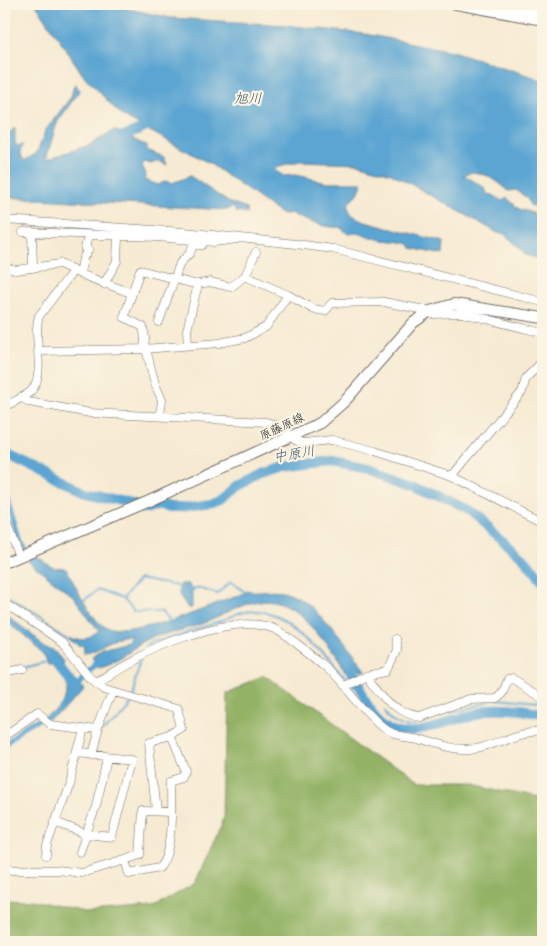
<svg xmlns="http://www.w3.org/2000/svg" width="547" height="946" font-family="'Balsamiq Sans','Klee One',sans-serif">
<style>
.forest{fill:#93b265;stroke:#5f6e48}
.water{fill:#5ba5d2;stroke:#43687e}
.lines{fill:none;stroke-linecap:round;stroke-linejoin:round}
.stream{stroke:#5ba5d2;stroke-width:2}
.canal{stroke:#5ba5d2;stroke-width:5.5}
.river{stroke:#5ba5d2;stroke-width:10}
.minor-casing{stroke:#726e65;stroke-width:9}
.major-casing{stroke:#726e65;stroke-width:12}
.minor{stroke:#fff;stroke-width:8}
.major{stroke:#fff;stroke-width:10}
.labels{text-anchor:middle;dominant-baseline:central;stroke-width:4.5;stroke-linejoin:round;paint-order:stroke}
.street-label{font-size:12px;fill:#2b2b2b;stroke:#fcf5e5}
.water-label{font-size:14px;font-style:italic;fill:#3e5c6e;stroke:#fcf5e5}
</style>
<rect width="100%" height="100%" fill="#fcf5e5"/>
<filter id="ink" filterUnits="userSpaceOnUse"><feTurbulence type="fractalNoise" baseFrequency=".02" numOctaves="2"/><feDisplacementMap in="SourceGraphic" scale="10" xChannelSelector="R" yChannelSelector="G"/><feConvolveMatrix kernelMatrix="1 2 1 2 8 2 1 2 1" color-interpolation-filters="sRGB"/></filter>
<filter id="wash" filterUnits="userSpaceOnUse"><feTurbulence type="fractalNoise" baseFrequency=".0096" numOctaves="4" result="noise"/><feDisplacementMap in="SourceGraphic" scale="20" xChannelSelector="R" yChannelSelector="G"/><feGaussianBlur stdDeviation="1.12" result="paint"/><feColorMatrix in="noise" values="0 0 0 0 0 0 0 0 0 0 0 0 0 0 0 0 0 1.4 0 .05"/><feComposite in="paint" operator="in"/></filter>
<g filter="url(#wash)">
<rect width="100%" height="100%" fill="#f6ead2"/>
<path class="forest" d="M267 677 414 785H468L543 802V942H4V899L31 900 89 913 153 908 195 883 224 819 227 693Z"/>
<path class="water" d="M36 4H105L171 18 285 25 365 34 452 51 543 80V209L530 205 527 198 516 190 508 191C500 182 477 166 464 175L485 188 487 194 493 195 502 201 507 198 519 209 533 213 539 219H543V260L525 255 519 247 503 233H498L391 173 358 163 300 161 279 166 274 170 284 176 295 175 327 182H363L358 194 349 202 348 208 352 215 365 221 444 242 443 255 412 248 410 244C400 241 392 241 383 240 370 238 362 231 348 234L340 227C328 229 301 220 291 213L282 215 209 163 122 116 83 75Z
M76 84 79 91 57 123 46 159 90 145 114 130 147 146V150L164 157 167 165 159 161 151 164 145 162 142 165 146 174 144 180 159 185 165 181 172 183 190 176 228 202 246 209 247 214 236 212 233 207 227 210 4 197V139L15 127V143L18 146 23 145 20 152 24 161 37 153 45 131 71 97 74 85Z
M33 554 53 567 66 568C75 585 91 619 106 629 128 643 220 602 245 593L246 590C256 594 275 586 292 594 319 607 345 649 363 672L359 674 351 667 356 676 349 680C330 651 300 594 259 601 239 605 221 617 202 624 184 630 161 634 145 643 131 651 115 664 98 668L91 659 102 652 129 645 132 640C112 638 98 655 84 655L85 648 83 645 79 644 70 635 71 634C81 640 91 639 99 631L73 596 24 557Z
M180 584H188L192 590V608H188C181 599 176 595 180 584Z
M4 612 41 641 56 648 64 659 63 662 47 663 43 652 4 619Z
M72 672 83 686 51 722 46 719C59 707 68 693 66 676Z"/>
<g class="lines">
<path class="stream" d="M190 591 198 588 217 594 231 582 246 593
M4 593 71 635
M122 599 134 612H161L171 623
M84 600 97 590 122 599 139 579 182 587
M146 649 147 647C170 636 193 631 217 623 229 619 239 611 253 611 292 610 323 654 345 681
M22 667 49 660
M348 685 363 693
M130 692 141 659
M496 701 543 706
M385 703C394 714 403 721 417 721
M452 710 489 702
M103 726 127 697"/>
<path class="canal" d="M4 489 21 544 29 554
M88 670 102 660
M75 685 83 675
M4 747 49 720"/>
<path class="river" d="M114 141 156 123
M4 453 85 492 128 503 145 510 159 505 168 509H179L212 504 223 500 240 486 263 474 285 467 332 461 368 468 415 484 467 511 523 557 543 581
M51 654 75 684
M350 673C361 690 373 713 391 723 421 740 455 712 487 711 506 710 525 712 543 717"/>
</g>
</g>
<g filter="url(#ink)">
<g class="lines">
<defs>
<path id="minor" d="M4 220 184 232 296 244 333 249 543 302
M23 232 157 237 214 242 237 239
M32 232 33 268
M4 267 16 270 60 264 80 274 131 293
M80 274 83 258 88 250 85 249 88 235
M245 276 288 295 313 309 325 311 332 303 384 302 430 311
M104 284 117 261 118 236
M433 314 463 313 543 333
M159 322 180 263 190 253 193 245H202
M188 345 187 330 198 284 210 282 231 287 245 276 256 252
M144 349 145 338 143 327 124 317 140 270 198 285
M146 349 155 384 162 400 160 416
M39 351 144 349 219 343 245 338 266 327 288 295
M21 397 29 402 90 413 266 422 281 427 295 440 303 443 332 440 375 451 452 476 543 522
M4 407C12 402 24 398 31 391 47 374 32 336 39 316L73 271
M452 476 522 392 526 378 543 361
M4 519 19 556
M4 603 62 642 91 677 104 687 179 709 184 730 172 737 186 771 184 777 171 781C171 802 174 853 159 868L129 874 125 860 82 873 58 870H4
M366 673C381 692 393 715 419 718L471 699 495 698 501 693 507 679 512 678 543 697
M4 674 22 670
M96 682C133 653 227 612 272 628 282 631 318 660 327 668 343 683 372 725 390 733 398 736 408 736 416 738 438 745 462 754 485 746 505 740 523 729 543 731
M344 685 366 673 388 669 397 650 395 639
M4 737 37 714 50 724 98 730 113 690
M91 755 98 730
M156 811 149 743 172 737
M55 822 86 834 112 837 132 759 77 753
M80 852 96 806 107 757
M46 855 47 845 69 783 83 728
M125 860 140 855 143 811 171 812"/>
<path id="major" d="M456 4 543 20
M506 4 543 11
M4 563 149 501 320 423 345 401 413 323 430 311 454 304 543 318"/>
</defs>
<use href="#minor" class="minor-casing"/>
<use href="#major" class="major-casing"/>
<use href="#minor" class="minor"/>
<use href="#major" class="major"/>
</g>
</g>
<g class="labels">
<g class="street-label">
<text transform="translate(282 427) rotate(-25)">原藤原線</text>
</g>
<g class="water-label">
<text x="248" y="98">旭川</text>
<text transform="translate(294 454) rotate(-10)">中原川</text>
</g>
</g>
<rect width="547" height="946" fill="none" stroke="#fcf5e5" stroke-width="20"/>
</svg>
